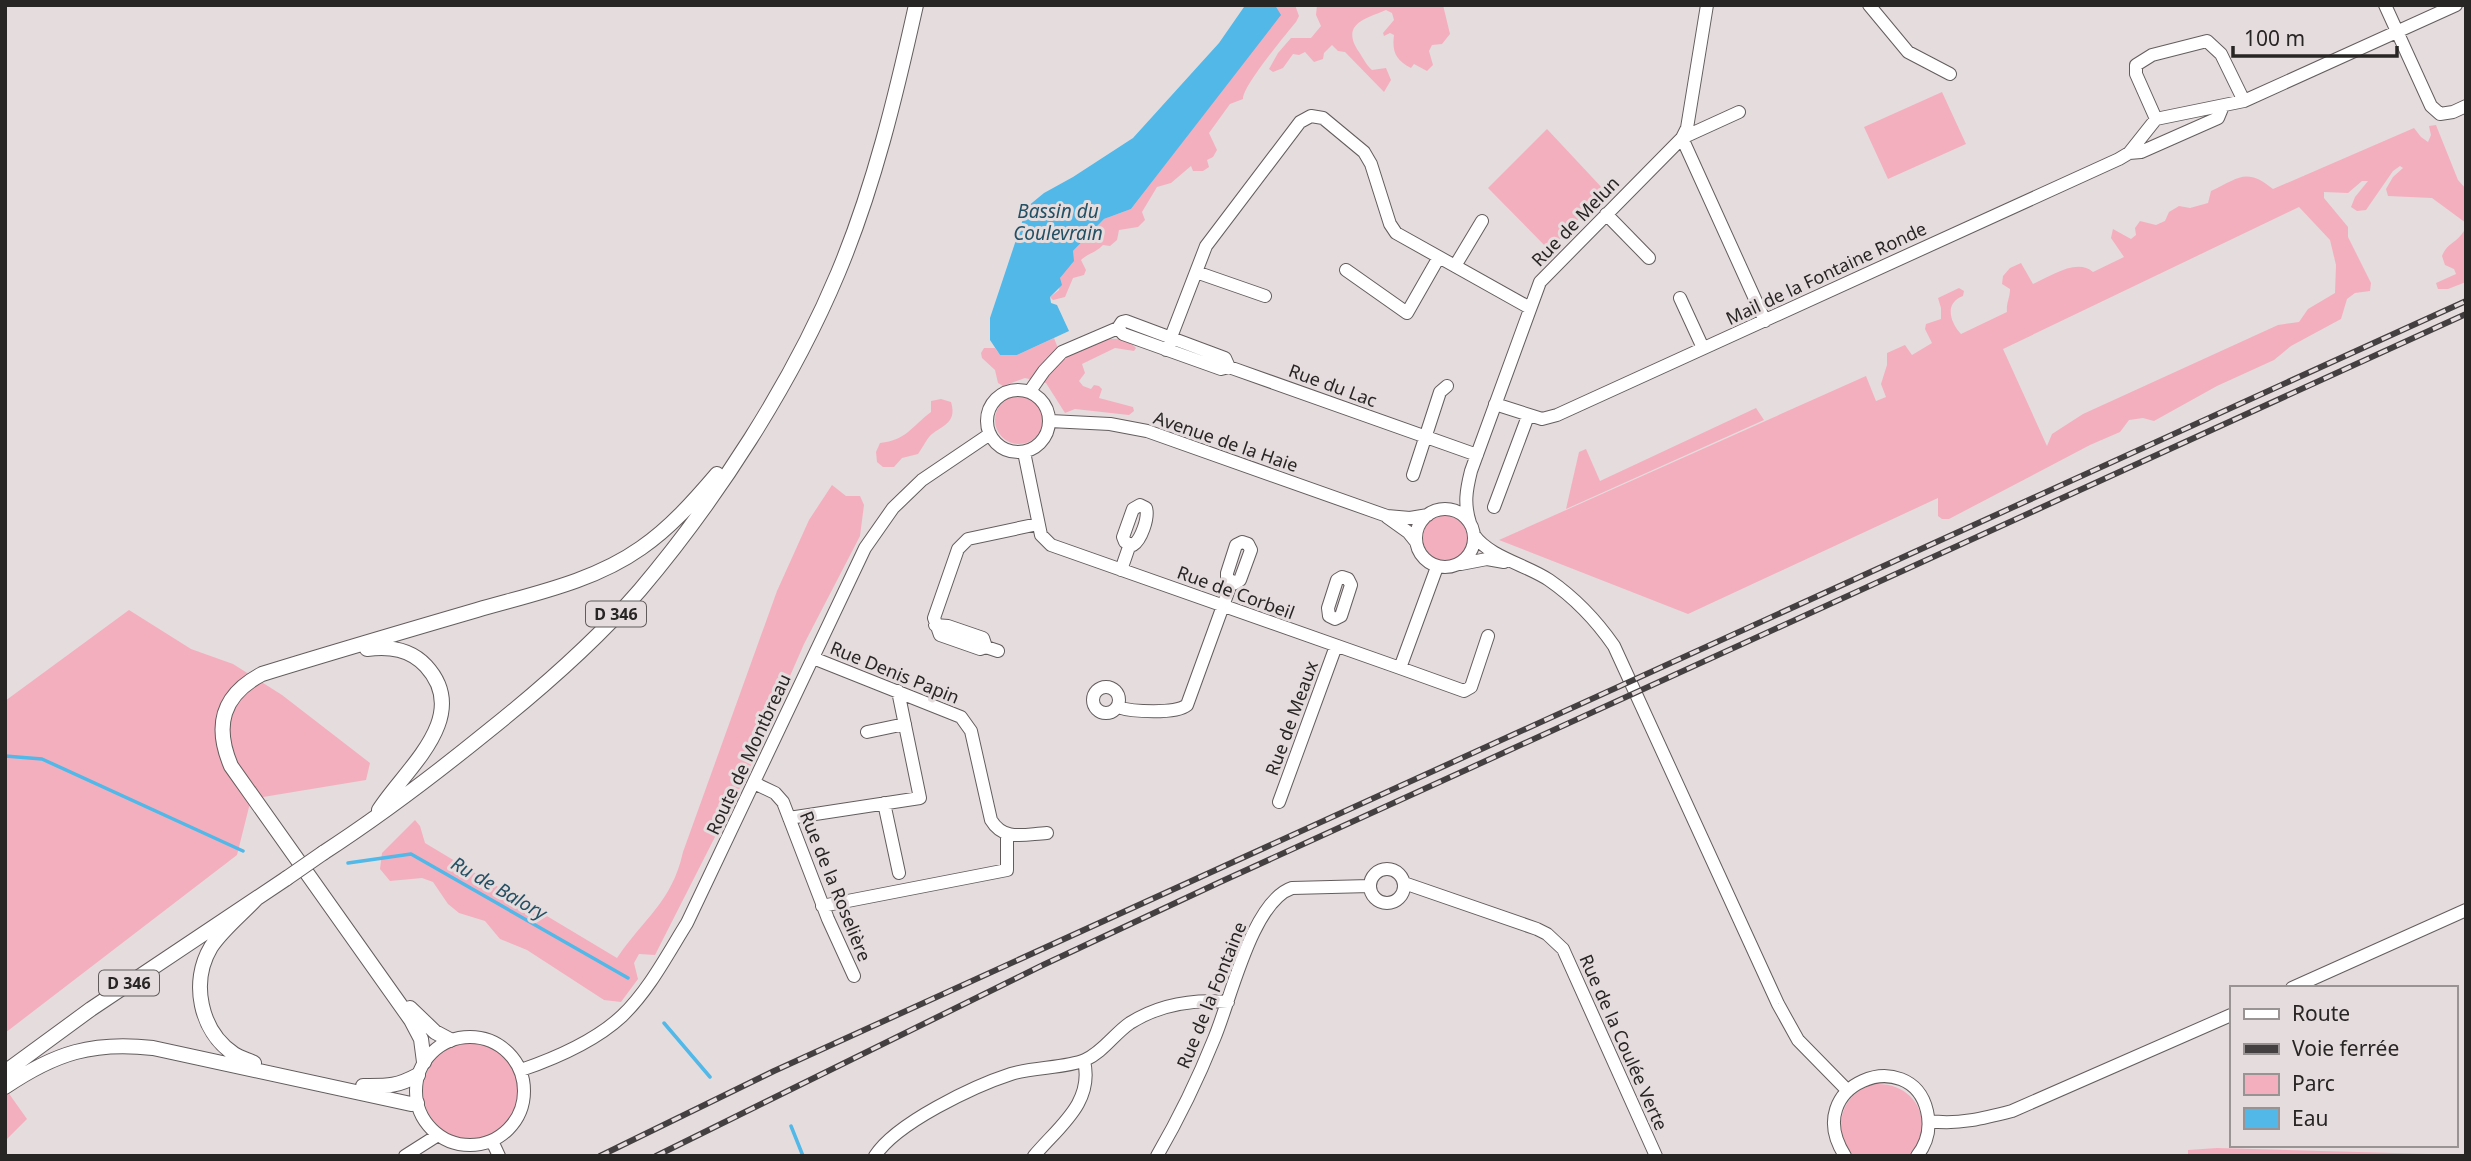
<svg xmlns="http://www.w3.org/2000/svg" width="2471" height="1161" font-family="'Noto Sans',sans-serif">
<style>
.green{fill:#f4afbe;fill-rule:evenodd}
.water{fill:#51b8e8}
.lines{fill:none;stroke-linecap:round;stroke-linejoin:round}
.stream{stroke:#51b8e8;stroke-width:3.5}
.minor-casing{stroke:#645d5e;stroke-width:14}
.major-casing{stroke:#645d5e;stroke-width:16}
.minor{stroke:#fff;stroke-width:12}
.major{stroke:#fff;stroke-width:14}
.rail-casing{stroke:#444041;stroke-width:6}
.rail{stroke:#e5dcde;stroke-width:3.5;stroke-dasharray:10;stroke-linecap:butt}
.major-bridge-casing{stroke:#645d5e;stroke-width:16;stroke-linecap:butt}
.major-bridge{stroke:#fff;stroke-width:14}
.labels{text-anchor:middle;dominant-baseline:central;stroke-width:6;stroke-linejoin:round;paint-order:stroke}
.shield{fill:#e5dcde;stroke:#615c5c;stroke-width:2}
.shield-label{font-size:16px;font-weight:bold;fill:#282525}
.street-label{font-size:18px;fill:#282525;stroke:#e5dcde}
.water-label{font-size:19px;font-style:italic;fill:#245064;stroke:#e5dcde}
</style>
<rect width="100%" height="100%" fill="#e5dcde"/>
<path class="green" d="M1275 5H1295L1299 16 1296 22C1286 34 1242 87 1243 99L1230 104 1209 133 1217 150 1213 157 1207 160 1209 167 1203 171H1193L1191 166 1171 183 1157 187 1142 212 1145 220 1138 227 1119 230 1117 240 1110 246 1103 245C1097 252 1087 254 1081 260L1086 270 1084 275 1073 278 1065 297 1053 300 1050 297 1059 290 1060 278 1073 251 1104 219 1131 209 1280 15Z
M1317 5H1443L1450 34 1442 44 1432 45 1429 51 1433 65 1427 71 1414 64 1411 68C1395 60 1392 51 1394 35L1390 33 1384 36 1383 33 1394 20 1392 13 1386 10C1365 19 1340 24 1359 52 1363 58 1367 66 1372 70L1386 68 1391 80 1384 92 1345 52 1338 51 1332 45 1324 53 1323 59 1314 62 1305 52 1299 55 1293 54 1283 68 1273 72 1269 69 1278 53 1291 38H1311L1321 26 1316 15Z
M1942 92 1966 144 1888 179 1864 127Z
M2436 125 2458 180 2466 189V223L2432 198 2388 196 2386 189 2393 177 2403 168 2400 166 2393 171 2366 210 2357 211 2351 207 2355 197 2368 181H2362L2348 193 2324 192V198L2348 227V237L2371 283 2370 291 2355 293 2347 299 2341 319 2291 346 2274 360 2217 386 2154 421 2143 418 2129 420 2120 432 2090 445 1949 519H1942L1938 516V498L1688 614 1499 540 1866 376 1876 401 1886 397 1881 384 1887 365V353L1905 345 1912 355 1932 343 1925 329 1926 324 1941 319V308L1938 298 1959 288 1964 291 1963 296C1944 303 1950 322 1961 334L2007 312C2006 303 2010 298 2010 289L2002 284 2003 276 2010 268 2021 263 2033 284C2051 276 2077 258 2093 272L2124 257 2111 238 2113 229 2131 239 2136 235 2135 228 2140 221 2156 225 2165 221 2169 212 2179 206 2190 208 2208 203 2211 191C2239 178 2246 167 2273 189L2414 128 2421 137 2428 142 2431 135 2429 126ZM2299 207 2330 240 2336 265 2335 293 2308 309 2299 322 2278 325 2083 414 2052 434 2047 446 2003 349Z
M1547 129 1605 191 1549 250 1488 188Z
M2466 227V282L2448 289H2438L2436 283 2456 274 2454 269 2445 265 2442 256C2448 241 2458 244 2466 227Z
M1054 338 1059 351C1080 345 1120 329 1136 348L1134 351 1115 348 1082 364 1085 373 1079 381 1083 386 1091 389 1094 385 1099 386 1102 389 1099 398 1133 407 1134 411 1129 415 1075 409 1065 413 1046 383 1025 378 1003 386 998 383 995 370 982 358 981 353 984 348H995L1000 355H1017Z
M995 420a24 24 0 1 1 48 0a24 24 0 1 1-48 0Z
M941 399 951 402C957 422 944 425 932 434 927 438 922 449 918 454L902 458 894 467H883L877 462 876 452 880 443C907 440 911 427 931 412V401Z
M1756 408 1764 420 1566 509 1579 452 1586 449 1600 481Z
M832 485 846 496H860L864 505 860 536 804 644 748 772 655 955 639 954 634 963 638 979 621 1002 604 1000 527 950 500 939 485 921 459 913 448 904 433 882 422 878 390 881 380 869 382 853 415 820 420 826 425 843 617 958C644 918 672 902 683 852L777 591 809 520Z
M1423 538a24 24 0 1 1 48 0a24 24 0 1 1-48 0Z
M129 610 191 649 233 664 282 695 370 763 366 780 251 799 237 855 5 1033V701Z
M423 1091a48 48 0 1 1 96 0a48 48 0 1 1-96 0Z
M1876 1084C1918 1083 1937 1126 1908 1156H1854C1830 1130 1841 1091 1876 1084Z
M5 1088 27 1119 5 1141Z
M2217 1148 2466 1155V1156H2188V1150Z"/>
<path class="water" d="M1252 5H1275L1281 15 1131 209 1104 219 1073 251 1074 261 1060 278 1062 285 1050 297 1051 303 1057 305 1069 331 1017 355H1000L990 340V318L1027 207 1044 193 1073 177 1133 138 1219 43 1244 7Z"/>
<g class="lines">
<path class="stream" d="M5 756 42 759 243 851
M348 863 411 854 628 978
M664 1023 710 1077
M791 1126 803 1156"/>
<defs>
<path id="minor" d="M1869 5 1908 52 1950 74
M2385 5 2431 106 2440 114 2453 112 2466 106
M2156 119 2136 74V65L2152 55 2207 41 2221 54 2244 101
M1682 138 1765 321
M1682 138 1739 112
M2129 153 2141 152 2218 118 2223 106
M1606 214 1649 258
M1455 266 1482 221
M1346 270 1407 313 1439 257
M1196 272 1265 296
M1680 298 1703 348
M1118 328 1122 322 1126 321 1225 358 1229 367
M1166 350 1206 246 1300 122 1311 116 1323 118 1364 152 1371 164 1390 224 1396 233 1530 308
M987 421a31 31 0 1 1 62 0a31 31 0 1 1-62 0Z
M1030 391 1044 371 1062 352 1118 328 1123 334 1221 369 1229 367 1477 455
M1495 404 1542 419 1557 415 2119 159 2129 153 2156 119 2244 101 2456 5
M1050 421 1110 424 1147 431 1387 516 1410 518 1428 515
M1024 452 1041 535 1051 545 1400 668 1437 567
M1413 475 1440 392 1447 386
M1140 505 1146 508C1149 518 1141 540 1133 545L1125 542 1123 537 1133 509Z
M1494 507 1528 416
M1416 538a29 29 0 1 1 58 0a29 29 0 1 1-58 0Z
M1387 517 1408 532 1416 542
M1470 523C1464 504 1466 491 1471 471L1540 282 1682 138 1687 128 1707 5
M1474 535C1489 557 1527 565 1549 580 1575 598 1596 620 1614 646L1778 1004 1798 1040 1847 1090
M1242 542 1248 544 1251 550 1240 580 1235 583 1227 579V573L1236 545Z
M1461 564 1487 559 1504 562
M1121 570 1130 544
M1342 577 1348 579 1351 585 1341 616 1335 619 1329 616 1328 608 1337 580Z
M935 625 948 626 983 638 986 647
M998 651 986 647 980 649 940 635 934 618 958 549 968 539 1038 524
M813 658 961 717 971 731 991 820C1004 842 1025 834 1047 833
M1400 668 1464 691 1471 687 1488 636
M1093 700a13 13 0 1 1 26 0a13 13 0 1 1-26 0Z
M1118 707C1132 712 1176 714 1187 705L1232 581
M867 732 905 724
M754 783 775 793 783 802 828 919 854 976
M1279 802 1336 646
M884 803 899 873
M789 818 920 798 898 691
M1370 886a17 17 0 1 1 34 0a17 17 0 1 1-34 0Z
M1404 883 1537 929 1547 934 1563 949 1656 1156
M822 906 1007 870V835
M2292 988 2466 910
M416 1091a54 54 0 1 1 108 0a54 54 0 1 1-108 0Z
M521 1070C556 1058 594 1042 622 1016 649 990 667 955 687 923L865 548 893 508 922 480 990 434
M1930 1121C1958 1125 1985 1118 2012 1111L2231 1015
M492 1141 499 1156
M405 1156 438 1135
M875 1156C896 1123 974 1086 1011 1074 1032 1067 1067 1068 1085 1060 1103 1052 1114 1034 1130 1023 1160 1004 1194 999 1228 1002
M1034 1156C1058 1127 1094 1103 1084 1061
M1157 1156C1179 1118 1198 1079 1214 1039 1230 1002 1252 901 1292 888L1370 886
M1845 1156C1799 1084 1911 1043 1927 1111 1931 1128 1928 1142 1917 1156"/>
<path id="major" d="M367 649C390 646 410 649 426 666 473 717 404 770 379 810
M323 853C380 816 434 775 487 732 541 689 595 642 640 590 717 499 792 383 838 273 874 187 896 95 916 5
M410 1008 435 1032 450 1040
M424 1062 421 1039 411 1020 231 766C214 726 222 695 262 674 333 652 405 631 477 610 532 594 593 582 641 548 670 528 694 501 717 474
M254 1063C248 1060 240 1058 234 1054 200 1031 190 982 211 947 222 930 242 914 256 899
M5 1072 91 1009 287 878
M363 1086C387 1086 396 1087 418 1075
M5 1087C55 1053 93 1041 153 1048L411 1104 417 1103"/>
</defs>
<use href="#minor" class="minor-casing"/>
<use href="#major" class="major-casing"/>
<use href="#minor" class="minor"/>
<use href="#major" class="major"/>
<defs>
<path id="rail" d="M600 1156 774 1071 2466 301
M656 1156 1043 965 1218 883 2466 314"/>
</defs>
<use href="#rail" class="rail-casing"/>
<use href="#rail" class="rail"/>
<defs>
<path id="major-bridge" d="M287 878 323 853"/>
</defs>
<use href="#major-bridge" class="major-bridge-casing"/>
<use href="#major-bridge" class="major-bridge"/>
</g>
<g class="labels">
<g class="shield">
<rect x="586" y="601.5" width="60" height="25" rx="5"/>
<rect x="99" y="970.5" width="60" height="25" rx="5"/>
</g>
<g class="shield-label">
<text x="616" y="614">D 346</text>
<text x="129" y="983">D 346</text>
</g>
<g class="street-label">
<text transform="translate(1575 221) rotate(-46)">Rue de Melun</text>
<text transform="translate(1826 273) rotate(-25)">Mail de la Fontaine Ronde</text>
<text transform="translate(1333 385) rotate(20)">Rue du Lac</text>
<text transform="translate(1226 441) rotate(19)">Avenue de la Haie</text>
<text transform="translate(1236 592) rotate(20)">Rue de Corbeil</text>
<text transform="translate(895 672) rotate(22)">Rue Denis Papin</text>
<text transform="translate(1291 718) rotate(-70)">Rue de Meaux</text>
<text transform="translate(748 754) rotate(-65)">Route de Montbreau</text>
<text transform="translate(836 886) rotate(68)">Rue de la Roselière</text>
<text transform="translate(1211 995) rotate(-68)">Rue de la Fontaine</text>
<text transform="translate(1624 1042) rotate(66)">Rue de la Coulée Verte</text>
</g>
<g class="water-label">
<text x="1058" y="211">Bassin du<tspan x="1058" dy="22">Coulevrain</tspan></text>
<text transform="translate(499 888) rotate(30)">Ru de Balory</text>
</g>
</g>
<rect width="2471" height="1161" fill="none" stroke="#282525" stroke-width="14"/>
<rect x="2230" y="986" width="228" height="161" fill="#e5dcde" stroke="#999394" stroke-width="2"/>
<rect x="2244" y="1009" width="35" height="10" fill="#ffffff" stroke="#999394" stroke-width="2"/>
<text x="2292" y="1021" font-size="21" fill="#282525">Route</text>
<rect x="2244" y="1044" width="35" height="10" fill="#444041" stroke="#999394" stroke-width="2"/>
<text x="2292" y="1056" font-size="21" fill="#282525">Voie ferrée</text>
<rect x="2244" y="1074" width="35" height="21" fill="#f4afbe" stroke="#999394" stroke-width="2"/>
<text x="2292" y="1091" font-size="21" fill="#282525">Parc</text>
<rect x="2244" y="1108" width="35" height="21" fill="#51b8e8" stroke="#999394" stroke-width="2"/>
<text x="2292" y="1126" font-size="21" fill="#282525">Eau</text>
<path d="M2233 46v10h164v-10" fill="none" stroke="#282525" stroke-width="3.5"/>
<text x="2244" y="46" font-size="21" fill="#282525" stroke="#e5dcde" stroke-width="5" paint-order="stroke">100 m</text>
</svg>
